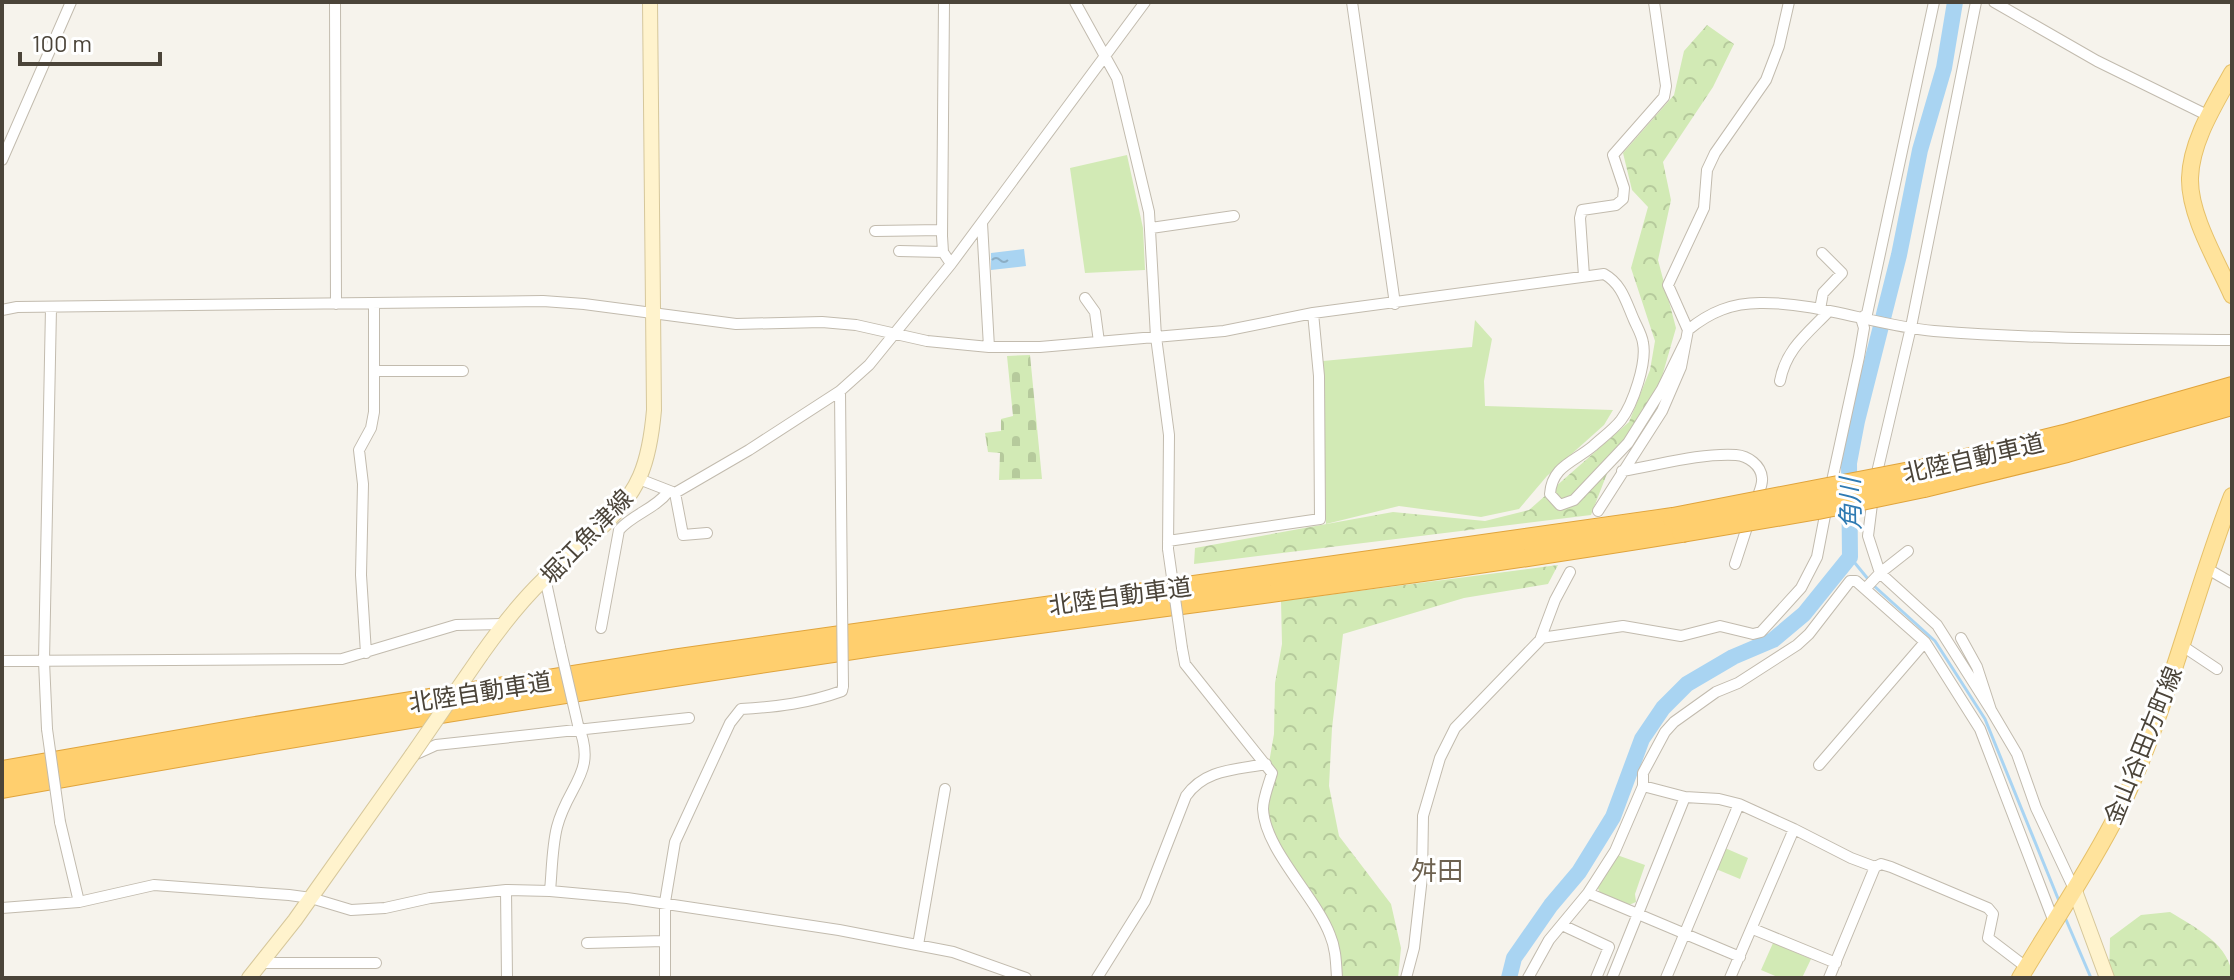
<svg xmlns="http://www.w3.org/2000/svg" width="2234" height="980" font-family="Barlow,'Noto Sans JP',sans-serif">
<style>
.grass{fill:#d2eab5}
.forest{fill:url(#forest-crowns)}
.cemetery{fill:url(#cemetery-stones)}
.water{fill:url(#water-ripples)}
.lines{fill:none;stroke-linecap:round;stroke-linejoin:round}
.stream{stroke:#a9d4f2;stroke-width:3}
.river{stroke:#a9d4f2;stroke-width:16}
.minor-casing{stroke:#c2bbae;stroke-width:12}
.secondary-casing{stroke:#d6c79b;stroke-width:16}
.primary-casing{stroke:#e6c16a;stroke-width:18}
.motorway-casing{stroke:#e0a43c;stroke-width:22}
.minor{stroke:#fff;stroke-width:10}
.secondary{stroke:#fff3cd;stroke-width:14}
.primary{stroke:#ffe39c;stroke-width:16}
.motorway{stroke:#ffcf6e;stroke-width:20}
.minor-bridge-casing{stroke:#c2bbae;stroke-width:12;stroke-linecap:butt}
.secondary-bridge-casing{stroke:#d6c79b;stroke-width:16;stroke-linecap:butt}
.motorway-bridge-casing{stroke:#e0a43c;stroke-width:22;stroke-linecap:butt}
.minor-bridge{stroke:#fff;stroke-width:10}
.secondary-bridge{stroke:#fff3cd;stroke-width:14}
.motorway-bridge{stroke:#ffcf6e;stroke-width:20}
.labels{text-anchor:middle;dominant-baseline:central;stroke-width:6;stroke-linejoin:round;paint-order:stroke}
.street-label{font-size:24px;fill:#4b4439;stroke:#fff}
.water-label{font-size:26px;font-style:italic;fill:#2e7ab2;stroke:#fff}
.neighbourhood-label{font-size:26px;fill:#6e6250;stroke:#fff}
</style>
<defs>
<pattern id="forest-crowns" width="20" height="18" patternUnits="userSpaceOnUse" patternTransform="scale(2)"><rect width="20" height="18" fill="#d2eab5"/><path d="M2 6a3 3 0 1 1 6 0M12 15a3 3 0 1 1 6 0" fill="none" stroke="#b6ca9c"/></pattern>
<pattern id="cemetery-stones" width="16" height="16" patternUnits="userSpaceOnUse" patternTransform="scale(2)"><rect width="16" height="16" fill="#d2eab5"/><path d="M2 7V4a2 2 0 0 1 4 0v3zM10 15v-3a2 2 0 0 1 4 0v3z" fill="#b6ca9c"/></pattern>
<pattern id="water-ripples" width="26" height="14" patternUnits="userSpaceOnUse" patternTransform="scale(2)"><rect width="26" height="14" fill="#a9d4f2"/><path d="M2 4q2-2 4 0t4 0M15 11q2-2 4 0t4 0" fill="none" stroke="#8caec5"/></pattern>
</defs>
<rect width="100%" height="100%" fill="#f6f3ec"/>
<path class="grass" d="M1127 155 1143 228 1145 270 1085 273 1070 168Z
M1475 320 1492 339 1484 381 1485 406 1613 410 1604 425 1547 476 1519 509 1481 517 1399 506 1326 524 1323 361 1472 347Z
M1725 848 1748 858 1740 879 1716 869Z
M1617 855 1645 865 1635 894 1636 902 1629 905 1600 893 1597 886Z
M1773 943 1811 959 1802 978H1780L1761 970Z"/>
<path class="forest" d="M1707 25 1734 44 1713 87 1663 162 1671 200 1658 260 1676 328 1661 380 1608 471 1591 515 1194 564 1195 548 1393 512 1485 521 1529 510 1629 422 1650 370 1655 341 1631 268 1648 207 1632 190 1623 153 1674 95 1684 51Z
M1558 565 1548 584 1464 598 1343 634 1332 728 1329 786 1339 836 1391 904 1401 948 1398 978H1336L1334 959 1310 893 1281 853 1261 809 1274 734 1275 683 1282 644 1281 601Z
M2170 912C2194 927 2232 945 2232 978H2109L2110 938 2141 915Z"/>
<path class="cemetery" d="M1030 355 1042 479 999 480 1000 453 988 452 985 433 1001 431V419L1013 416 1007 356Z"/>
<path class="water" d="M1024 249 1026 266 991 270V253Z"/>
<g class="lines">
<path class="stream" d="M1850 557 1868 579
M1873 585 1935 641 1985 719 2059 901
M2064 915 2091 978"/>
<path class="river" d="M1509 978 1514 958 1551 905 1579 872 1613 817 1642 739 1663 708 1687 684 1733 657 1773 640 1804 614 1850 557 1849 463 1857 421 1899 255 1920 150 1944 68 1955 2"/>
<defs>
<path id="minor" d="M335 2 336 304
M944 2 942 236 943 252 951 264
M1075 2 1117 78 1149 212 1156 337 1169 435 1168 549
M1352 2 1395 304
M1994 2 2097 61 2209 116
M2 160 71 2
M982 223 989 347
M1151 228 1234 216
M875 231 942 230
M899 251 943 252
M1584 276 1580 218 1582 210 1616 205 1623 199 1624 188 1613 155 1664 97 1666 86 1654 2
M1085 298 1095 312 1099 342
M1820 309 1823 293 1842 273 1822 253
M2 310 17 307 543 301 584 304 736 324 822 322 856 325 927 341 989 347H1040L1224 331 1313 313 1604 274C1622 284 1626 302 1634 320 1637 327 1642 335 1643 343 1647 363 1633 404 1621 420 1614 429 1602 438 1593 446 1574 462 1552 466 1550 494L1560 505 1574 500 1628 443 1662 389 1686 340
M1688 330 1668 285 1704 208 1707 170 1715 153 1766 80 1779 46 1789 2
M374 371H463
M1780 381C1786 349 1807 334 1829 311
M840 391 842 603
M1622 471C1659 465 1699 453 1736 455 1748 456 1761 465 1762 478 1763 485 1758 494 1756 502
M639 479 675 493 749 450 840 391 869 365 951 264 1145 2
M1875 481 1911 327 1976 2
M1830 490 1859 357 1864 328 1861 318 1867 314 1934 2
M675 493 683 535 707 533
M1873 496 1868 536 1880 573 1908 551
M1598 511 1662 411 1681 367 1688 330C1710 312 1732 303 1760 303 1819 302 1876 326 1934 331 2033 339 2133 339 2232 340
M1168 541 1320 519 1319 376 1313 313
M1735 564 1749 521
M2206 568 2232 583
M542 581 547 587 560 647
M1865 589 1925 642 1980 729 2054 922
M601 628 619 530C633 514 655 509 668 492
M1541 638 1623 626 1681 636 1720 626 1753 634 1761 632 1801 588 1817 557 1827 505
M2181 645 2217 669
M1182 648 1185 664 1272 773C1269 784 1263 798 1263 809 1265 850 1316 897 1330 935 1336 949 1336 963 1337 978
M366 653 361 575 363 484 359 450 371 428 374 412V303
M2 661 342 659 456 625 503 624
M1991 710 2017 754 2036 808 2075 891
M47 729 44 661 51 308
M414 755 436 745 689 718
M1819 765 1925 642
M60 822 79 902
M1794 829 1851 858 1875 867 1829 978
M1875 867 1881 864 1891 867 1988 908 1993 914 1988 938 2026 967
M506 890 507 978
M550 891C552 870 552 847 557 827 568 784 598 773 578 725
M1588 893 1740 957
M2 908 79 902 154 885 289 895 311 898 351 910 385 908 430 898 506 890 550 891 627 898 839 930 953 952 1026 978
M1562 925 1609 947 1596 978
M1753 929 1836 963
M587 943 664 941
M918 945 945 789
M261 963H376
M665 978V902L675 842 730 723 741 709C777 707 809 703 842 691L843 686
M1097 978 1145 901 1186 796C1205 769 1235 770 1266 764
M1406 978 1414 948 1422 877 1423 816 1440 758 1455 728 1540 640 1555 600 1570 572
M1528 978 1549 940 1588 893 1615 851 1643 786V773L1665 732 1674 722 1716 692 1738 683 1797 645 1809 634 1850 581H1856L1865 589 1880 573 1937 625 1991 710 1977 667 1961 638
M1612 978 1685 797 1643 786
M1666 978 1739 804 1719 799 1685 797
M1730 978 1794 829 1739 804"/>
<path id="secondary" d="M481 655C500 628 520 602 544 579 576 548 622 518 640 476 649 455 652 433 654 410L650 2
M2075 891 2107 978
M249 978 295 920 412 755"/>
<path id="primary" d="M2232 73C2215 104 2191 141 2190 178 2189 215 2217 261 2232 295
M2020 978C2053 922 2090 869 2119 811 2167 712 2192 599 2232 496"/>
<path id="motorway" d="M1926 469 2064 435 2232 387
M1924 487 2067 452 2232 405
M2 771 237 730 678 659 1673 518
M2 788C285 737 569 691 853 649 1129 609 1407 577 1682 532"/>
</defs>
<use href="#minor" class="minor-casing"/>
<use href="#secondary" class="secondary-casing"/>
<use href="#primary" class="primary-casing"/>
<use href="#motorway" class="motorway-casing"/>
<use href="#minor" class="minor"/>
<use href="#secondary" class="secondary"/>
<use href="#primary" class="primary"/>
<use href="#motorway" class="motorway"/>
<defs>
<path id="minor-bridge" d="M1168 549 1182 648
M842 603 843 686
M560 647 578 725
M47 729 60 822"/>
<path id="secondary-bridge" d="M412 755 481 655"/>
<path id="motorway-bridge" d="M1673 518 1926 469
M1682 532 1818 509 1924 487"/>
</defs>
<use href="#minor-bridge" class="minor-bridge-casing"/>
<use href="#secondary-bridge" class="secondary-bridge-casing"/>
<use href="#motorway-bridge" class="motorway-bridge-casing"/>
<use href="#minor-bridge" class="minor-bridge"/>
<use href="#secondary-bridge" class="secondary-bridge"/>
<use href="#motorway-bridge" class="motorway-bridge"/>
</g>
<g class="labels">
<g class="street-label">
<text transform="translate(1973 457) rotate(-13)">北陸自動車道</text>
<text transform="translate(586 536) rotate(-46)">堀江魚津線</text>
<text transform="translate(1120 595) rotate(-8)">北陸自動車道</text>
<text transform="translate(480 691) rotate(-9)">北陸自動車道</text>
<text transform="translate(2142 745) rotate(-68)">金山谷田方町線</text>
</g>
<g class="water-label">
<text transform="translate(1849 504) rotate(-91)">角川</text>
</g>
<g class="neighbourhood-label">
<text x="1437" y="869">舛田</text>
</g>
</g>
<rect width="2234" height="980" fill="none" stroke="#4b4439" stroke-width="8"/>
<path d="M20 52v12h140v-12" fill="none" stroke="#4b4439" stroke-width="4"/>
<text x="32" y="52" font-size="24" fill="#4b4439" stroke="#ffffff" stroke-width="6" paint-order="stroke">100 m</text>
</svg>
